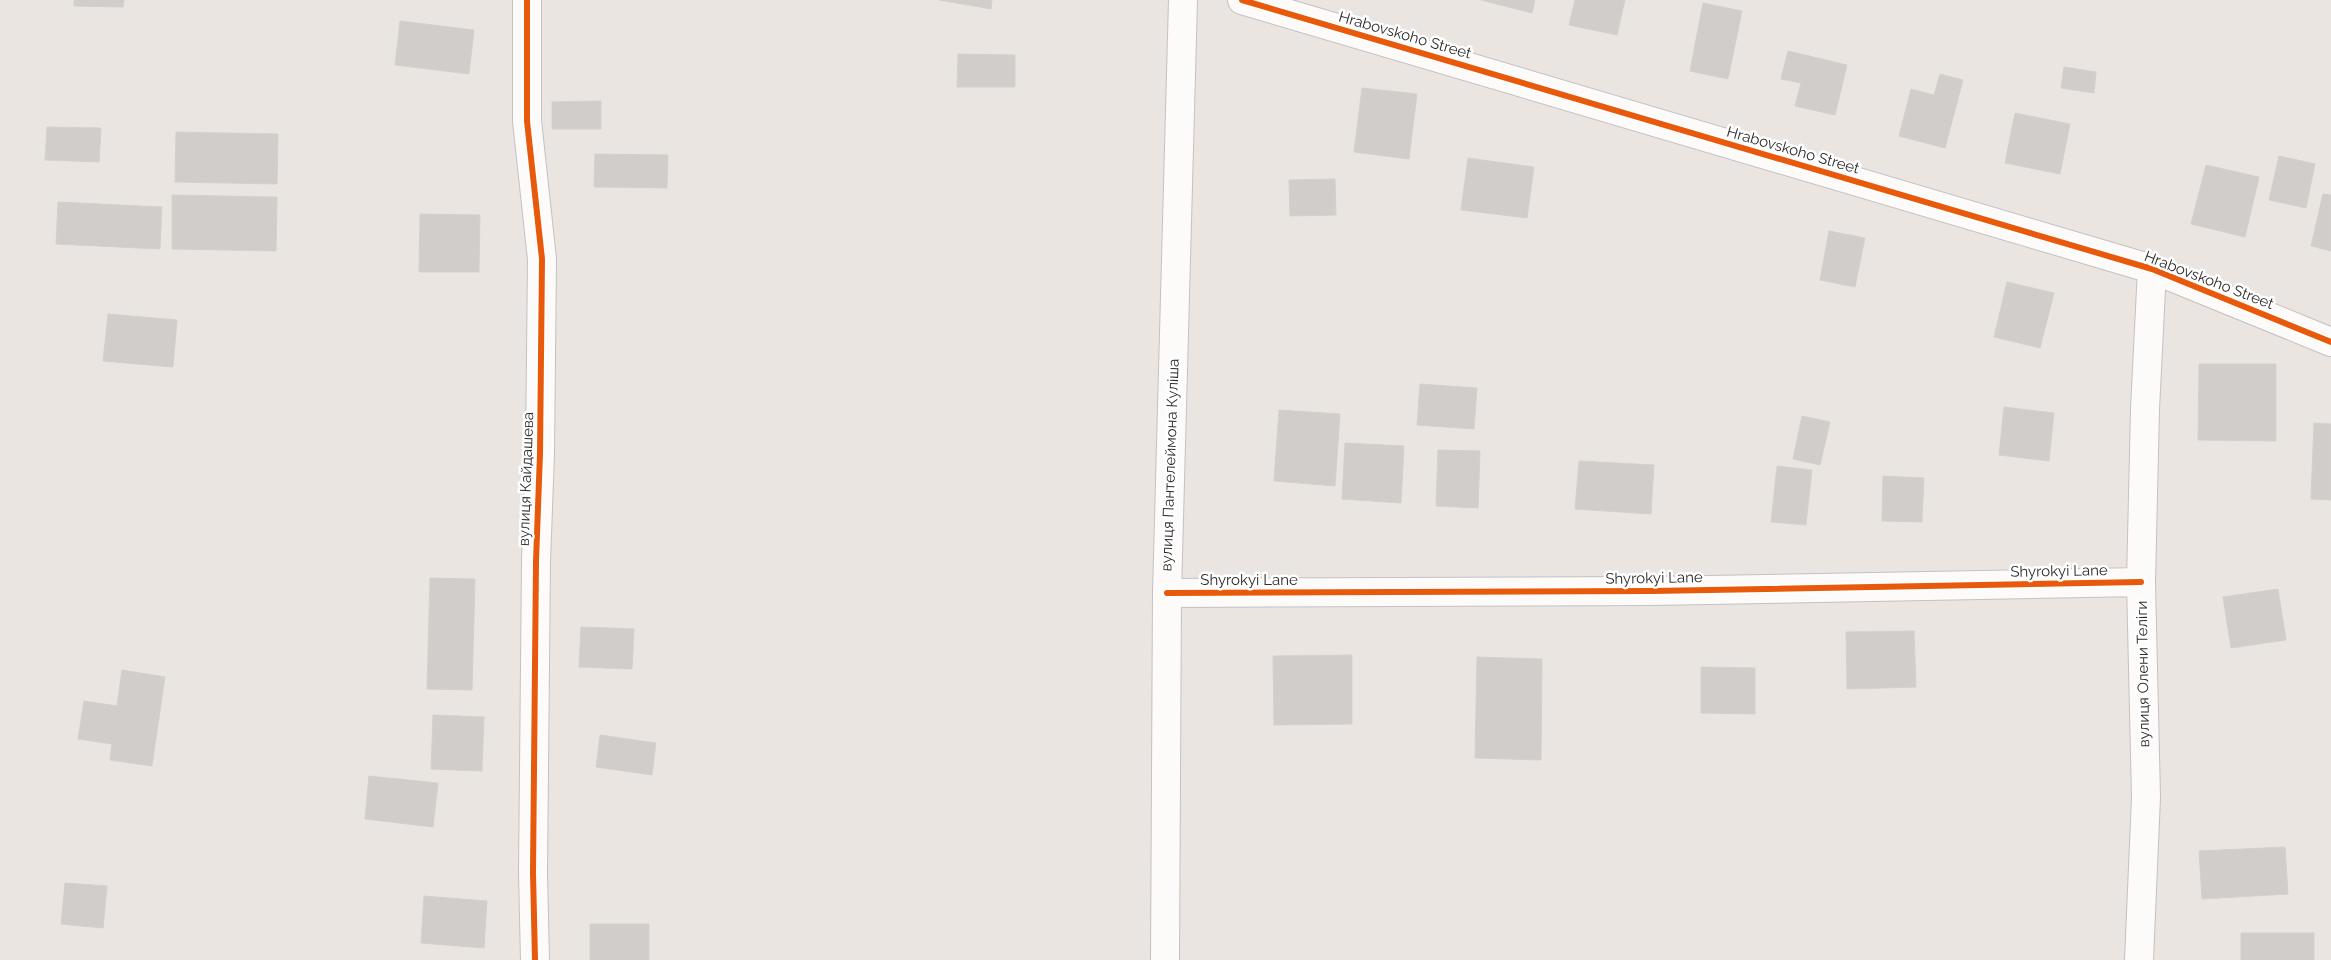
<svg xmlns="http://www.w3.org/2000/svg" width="2331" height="960" font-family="Raleway,sans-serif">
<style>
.building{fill:#d0cdca;stroke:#d4d1cc}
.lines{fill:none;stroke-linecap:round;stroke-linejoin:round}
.street-casing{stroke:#c3c1c2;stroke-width:30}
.secondary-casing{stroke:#c3c1c2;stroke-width:30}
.street{stroke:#fcfbfa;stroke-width:28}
.secondary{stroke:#fcfbfa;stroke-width:28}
.cycleway-casing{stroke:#fff;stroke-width:9}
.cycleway{stroke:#e8590c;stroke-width:6}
.labels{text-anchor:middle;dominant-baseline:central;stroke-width:5;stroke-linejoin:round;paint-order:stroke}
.street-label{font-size:15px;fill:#2b2b2b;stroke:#fff}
</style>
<rect width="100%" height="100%" fill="#eae5e0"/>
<path class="building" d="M74 0H124L123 7 74 6Z
M939 0H992L991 9Z
M1481 0H1535L1532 13Z
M1575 0H1625L1617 35 1569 25Z
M1703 3 1742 11 1728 79 1690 71Z
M400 21 474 30 469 74 395 65Z
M1788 51 1847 65 1835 115 1795 106 1801 83 1781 79Z
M958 54 1015 55V87H957Z
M2064 67 2096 72 2094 93 2061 88Z
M1940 74 1963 80 1945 148 1899 136 1911 89 1934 95Z
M1362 88 1417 94 1409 159 1354 152Z
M601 101V129H552V102Z
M2015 113 2070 124 2060 174 2005 163Z
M47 127 101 128 99 162 45 160Z
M176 132 278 134 277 184 175 182Z
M595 154 668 155 667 188 594 187Z
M2279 156 2315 164 2306 208 2269 200Z
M1468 158 1534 167 1527 218 1461 210Z
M2206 165 2259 177 2245 237 2191 224Z
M1335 179 1336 215 1290 216 1289 180Z
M2323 194 2331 195V251L2311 246Z
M172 195 277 197 276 251 172 249Z
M58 202 162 207 160 249 56 244Z
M420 214 480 215 479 272H419Z
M1829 231 1865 238 1855 287 1820 280Z
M2007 282 2054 293 2040 348 1994 337Z
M108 314 177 320 173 367 103 361Z
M2199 364H2276V441L2198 440Z
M1420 384 1477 388 1474 429 1417 425Z
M2004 407 2054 413 2049 461 1999 455Z
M1279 410 1340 414 1335 486 1274 481Z
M1802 416 1830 422 1820 465 1793 459Z
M2314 423 2331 424V500L2311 499Z
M1345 443 1404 446 1401 503 1342 499Z
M1438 450 1480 451 1478 508 1436 506Z
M1579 461 1654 465 1651 514 1575 509Z
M1777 466 1812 470 1806 525 1771 522Z
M1883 476 1924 478 1922 522 1882 521Z
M430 578 475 579 472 690 427 689Z
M2278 589 2286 640 2231 648 2223 597Z
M581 627 634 629 632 669 579 667Z
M1914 631 1916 687 1847 689 1846 632Z
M1352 655V724L1274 725 1273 656Z
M1477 657 1542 659 1541 760 1475 758Z
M1701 667 1755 668V714L1701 713Z
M122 670 165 677 152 766 110 760 112 744 78 739 84 701 117 706Z
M433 715 484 717 482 771 431 769Z
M600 735 656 743 652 775 596 767Z
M369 776 438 783 433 827 365 819Z
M2285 847 2288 894 2202 899 2199 851Z
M65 883 107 886 103 928 61 924Z
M424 896 487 901 484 948 421 943Z
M590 924H649V960H590Z
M2241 933H2314V960H2241Z"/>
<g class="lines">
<defs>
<path id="street" d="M527 0V121L542 259 540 454 536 561 533 873 535 960
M1242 0 2152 269 2331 342
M1167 593 1652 591 2141 582
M2139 960 2146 797 2141 582 2145 409 2152 269"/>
<path id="secondary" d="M1165 960 1167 593 1183 0"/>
</defs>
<use href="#street" class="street-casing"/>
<use href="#secondary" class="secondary-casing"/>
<use href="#street" class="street"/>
<use href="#secondary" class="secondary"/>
<defs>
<path id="cycleway" d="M527 0V121L542 259 540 454 536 561 533 873 535 960
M1242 0 2152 269 2331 342
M1167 593 1652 591 2141 582"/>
</defs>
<use href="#cycleway" class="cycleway-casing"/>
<use href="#cycleway" class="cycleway"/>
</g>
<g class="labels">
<g class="street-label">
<text transform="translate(1405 35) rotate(16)">Hrabovskoho Street</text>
<text transform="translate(1793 150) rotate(16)">Hrabovskoho Street</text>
<text transform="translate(2209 280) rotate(21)">Hrabovskoho Street</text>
<text transform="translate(1170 465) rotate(-88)">вулиця Пантелеймона Куліша</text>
<text transform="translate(526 479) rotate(-88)">вулиця Кайдашева</text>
<text transform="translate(2059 571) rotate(-1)">Shyrokyi Lane</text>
<text transform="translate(1654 578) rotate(-1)">Shyrokyi Lane</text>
<text x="1249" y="580">Shyrokyi Lane</text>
<text transform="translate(2143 674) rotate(-91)">вулиця Олени Теліги</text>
</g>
</g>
</svg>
